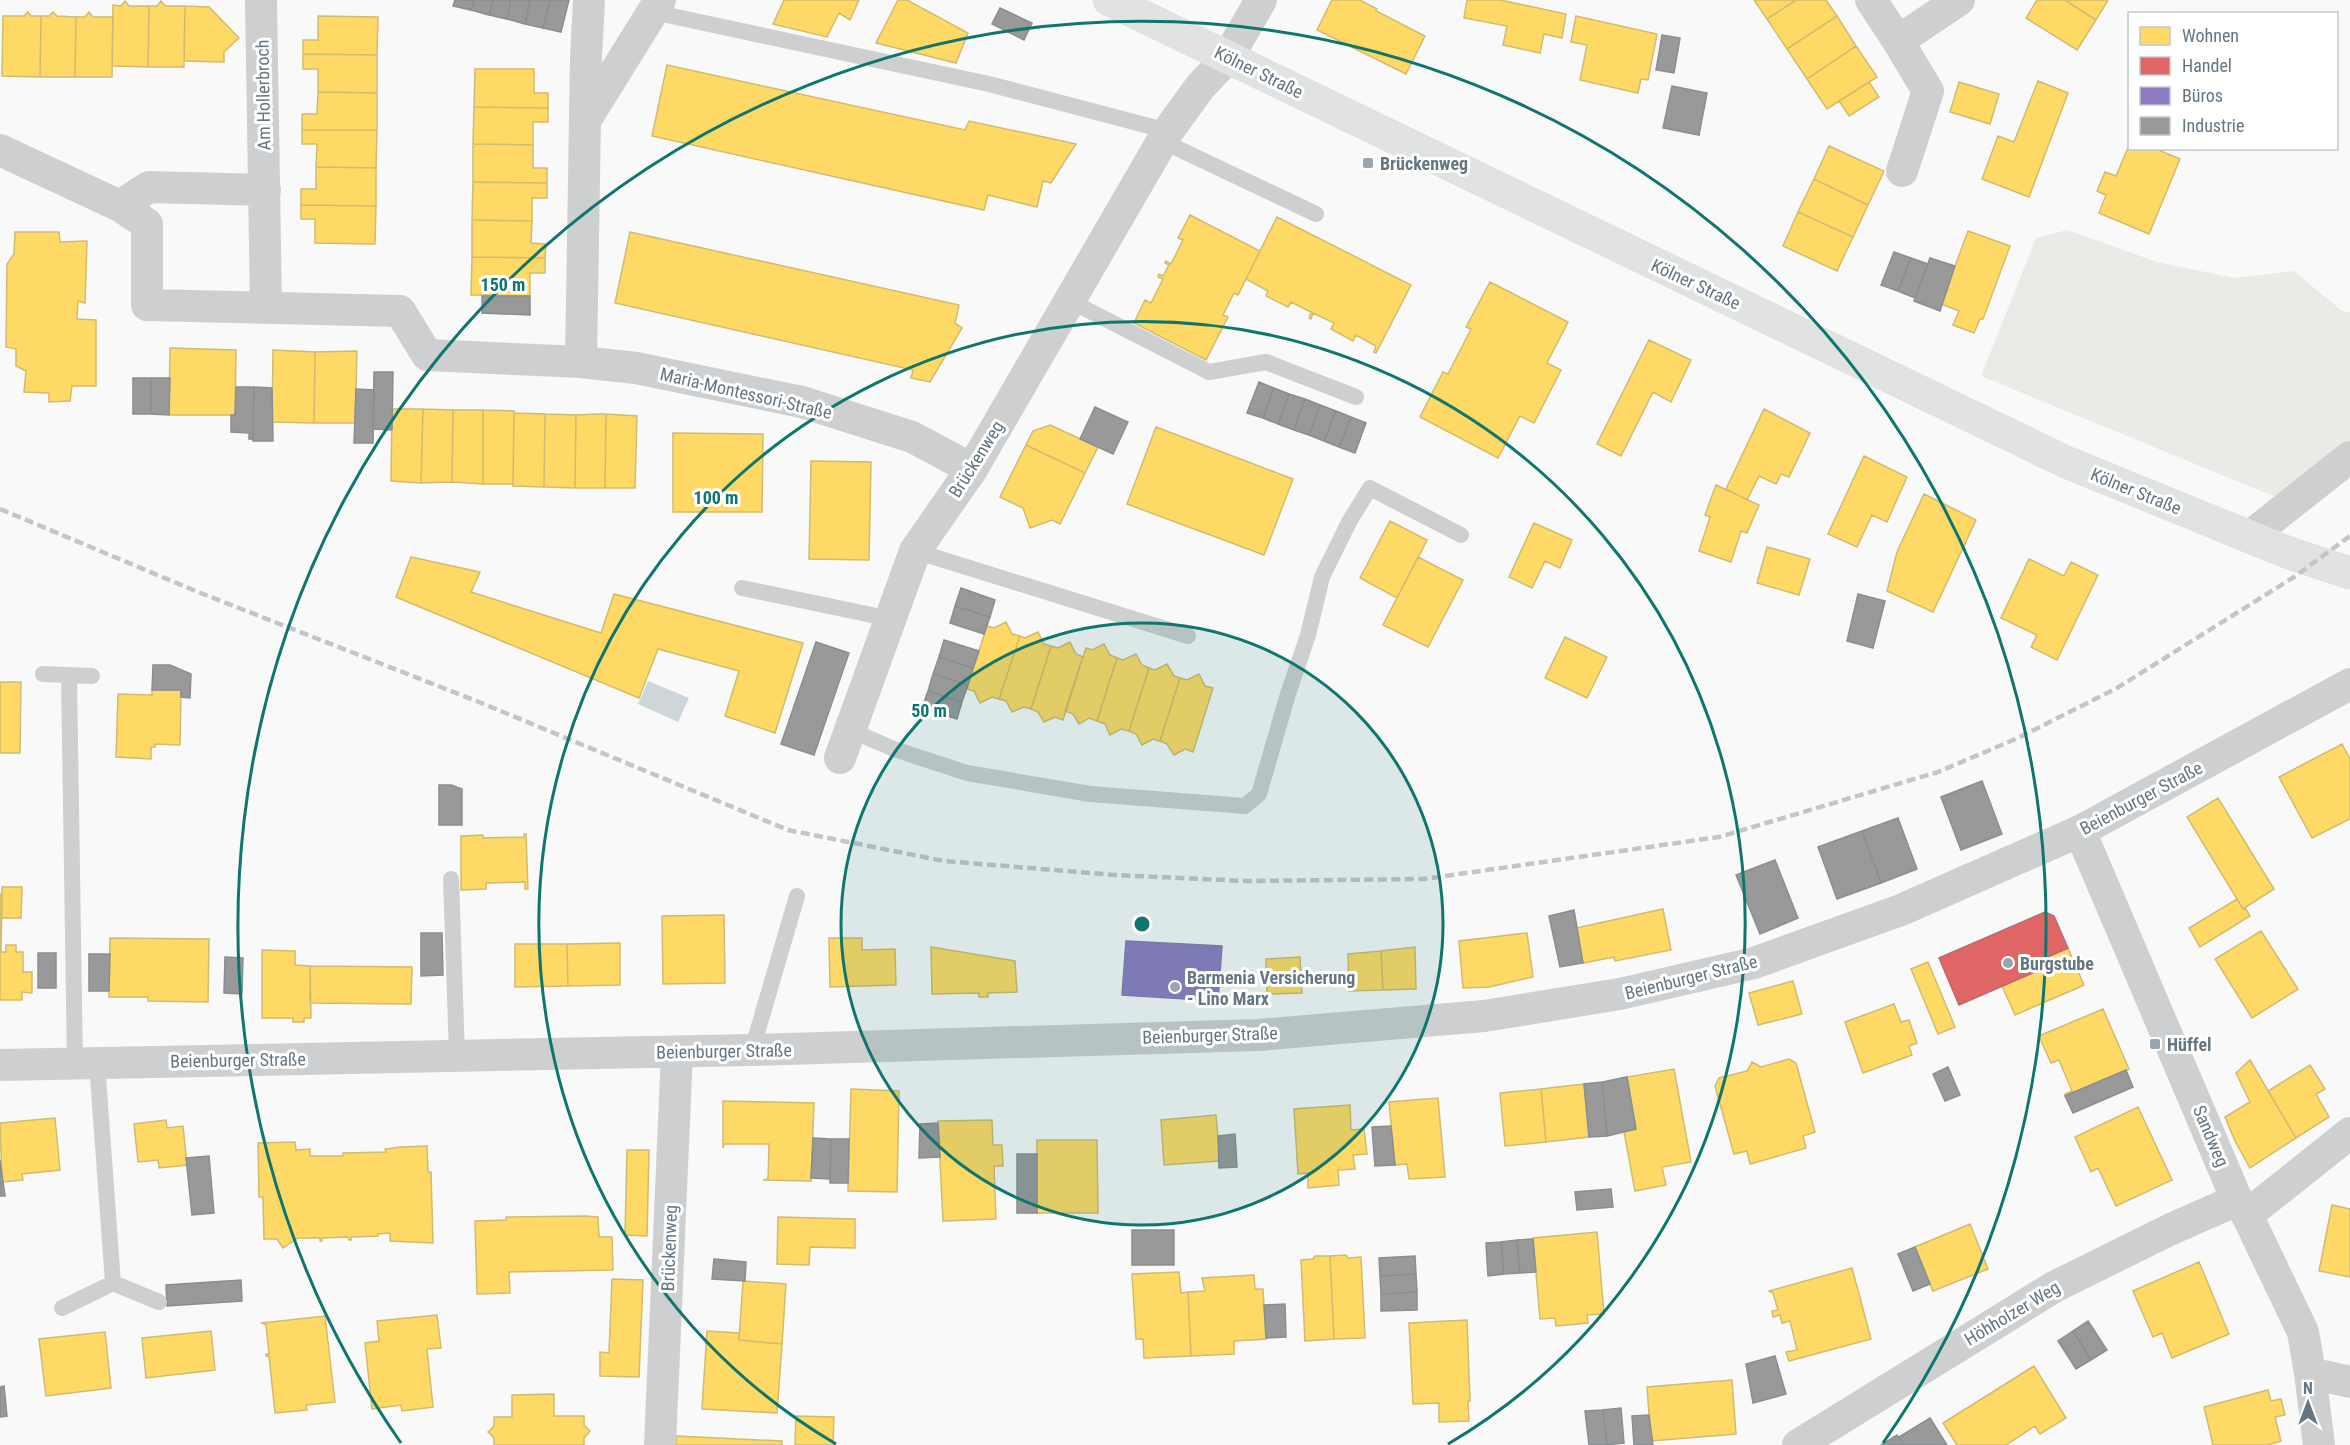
<svg xmlns="http://www.w3.org/2000/svg" width="2350" height="1445" font-family="'Roboto Condensed',sans-serif">
<style>
.green{fill:#e8ebe6}
.water{fill:#ced6d9}
.homes{fill:#ffd966;stroke:#d1bb6f;stroke-width:1.5}
.shops{fill:#e06666;stroke:#bb6b6f;stroke-width:1.5}
.offices{fill:#8e7cc3;stroke:#827ab0;stroke-width:1.5}
.industry{fill:#999;stroke:#898e92;stroke-width:1.5}
.lines{fill:none;stroke-linecap:round;stroke-linejoin:round}
.service{stroke:#cecfd0;stroke-width:16}
.minor{stroke:#cecfd0;stroke-width:32}
.secondary{stroke:#e1e2e2;stroke-width:33}
.rail{stroke:#c3c5c6;stroke-width:4.5;stroke-dasharray:9 4.5;stroke-linecap:butt}
.ring{fill:none;stroke:#0f766e;stroke-width:3}
.poi-dot{fill:#99a4ac;stroke:#fff;stroke-width:2}
.labels{text-anchor:middle;dominant-baseline:central;stroke-width:6;stroke-linejoin:round;paint-order:stroke}
.street-label{font-size:18px;fill:#657683;stroke:#fff}
.poi-label{font-size:18px;font-weight:bold;fill:#657683;stroke:#fff;text-anchor:start}
.centre{fill:#0f766e;stroke:#fff;stroke-width:3}
.ring-label{font-size:18px;text-anchor:middle;font-weight:bold;fill:#0f766e;stroke:#fff;stroke-width:6;stroke-linejoin:round;paint-order:stroke}
</style>
<rect width="100%" height="100%" fill="#f9f9f9"/>
<path class="green" d="M2067 230 2157 262 2234 278 2294 271 2342 311 2350 312V445L2278 498 1981 376 2036 238Z"/>
<path class="water" d="M648 681 689 698 678 722 638 704Z"/>
<path class="homes" d="M784 0H859L850 20 839 13 827 37 773 24Z
M898 0H907L968 33 956 63 876 43Z
M1332 0H1360L1377 9 1376 11 1425 36 1406 74 1317 30Z
M1467 0H1500L1566 14 1562 38 1544 34 1540 53 1503 45 1507 26 1464 18Z
M1754 0H1796L1767 19Z
M1796 0H1826L1837 16 1787 49 1767 19Z
M2037 0H2065L2096 20 2077 50 2026 18Z
M2065 0H2108L2096 20Z
M125 1 129 6H149L148 67 112 66 113 5 121 6Z
M161 1 165 6H185L184 67H148L149 6H157Z
M185 6 209 7 239 38 224 52V62L184 61Z
M28 12 31 16H41L40 77 2 76 3 16H24Z
M53 12 57 16 76 17 75 77H40L41 16H49Z
M89 12 93 17H113L112 77H75L76 17H85Z
M318 16 378 17 377 55 303 54V40H318Z
M1576 16 1657 34 1648 80 1641 79 1638 93 1580 80 1587 45 1571 42Z
M1837 16 1856 46 1807 79 1787 49Z
M1856 46 1877 77 1827 109 1807 79Z
M303 54 377 55V93L318 92V69H303Z
M667 65 965 130 969 121 1076 144 1051 183 1043 181 1037 207 988 195 984 210 652 136Z
M475 69H534V93H548V108L474 107Z
M2038 81 2068 93 2029 197 1982 179 1998 136 2014 142Z
M1869 82 1879 97 1849 116 1839 101Z
M1959 82 1999 94 1990 124 1950 112Z
M318 92 377 93V130H302V114H317Z
M474 107 548 108V122H533V145L473 144Z
M302 130H377L376 168 316 167 317 144H302Z
M2130 143V148H2154L2180 159 2149 234 2099 213 2106 195 2097 191 2105 172 2116 176Z
M473 144 533 145V168H547V183L473 182Z
M1829 146 1884 171 1868 205 1814 179Z
M316 167 376 168V206L301 205V189H316Z
M1814 179 1868 205 1853 237 1798 212Z
M473 182 547 183V198H532V221L472 220Z
M301 205 376 206 375 244 315 243V219H301Z
M1798 212 1853 237 1837 271 1783 246Z
M1190 215 1260 251 1238 295 1234 293 1223 315 1228 317 1206 360 1134 323 1145 300 1151 303 1163 279 1158 277 1159 274 1163 276 1169 265 1165 263 1166 261 1171 264 1183 240 1178 238Z
M1277 217 1411 285 1376 353 1374 352 1376 346 1356 335 1353 341 1331 329 1334 323 1313 313 1311 319 1309 318 1311 312 1291 302 1288 307 1266 296 1268 291 1246 279Z
M472 220 532 221 531 243 546 244 545 258 472 257Z
M1968 231 2010 246 1983 319H1980L1974 333 1953 325 1959 311 1941 304Z
M15 232H59L60 242 87 241 85 303 78 301 77 319 96 320V386H72L70 401 49 402V393L24 392 26 371 16 366V349L6 347 7 264 14 254Z
M630 232 959 305 955 323 962 328 930 382 911 378 913 370 615 303Z
M472 257 545 258V273H530V296L471 295Z
M1490 282 1568 322 1547 363 1561 370 1534 423 1520 416 1498 458 1420 417 1443 372 1448 374 1471 329 1466 327Z
M1649 340 1691 360 1671 402 1653 392 1621 456 1597 444Z
M170 348 236 350 235 415H169Z
M273 350 315 352 314 423 272 422Z
M357 351 355 423H314L315 352Z
M392 409H423L421 483 391 481Z
M423 409 453 410 452 482 421 483Z
M1764 409 1810 433 1789 477 1781 474 1776 484 1759 476 1747 500 1726 489Z
M453 410H483V484L452 482Z
M483 410 514 411 513 484H483Z
M514 413 545 414 544 487 513 486Z
M545 414 576 415 575 488 544 487Z
M599 414H606L605 488H575L576 415Z
M606 414 637 416 635 488H605Z
M1050 425 1098 447 1085 473 1026 445 1033 431Z
M1156 427 1293 479 1264 555 1127 504Z
M673 433 763 434 762 512H673Z
M1026 445 1085 473 1060 524 1052 520 1030 528 1023 508 1000 497Z
M1864 456 1907 477 1887 522 1872 515 1857 547 1828 534Z
M811 461 871 462 869 560 809 559Z
M1716 485 1759 505 1747 533 1741 531 1731 562 1699 551 1710 517 1705 515Z
M1924 494 1976 520 1933 612 1887 591 1897 552Z
M1390 521 1427 540 1397 598 1360 578Z
M1534 523 1572 540 1560 568 1545 561 1532 588 1509 577Z
M1767 547 1810 559 1799 595 1757 583Z
M411 557 480 572 471 592 601 633 614 594 803 643 775 733 725 716 739 671 658 649 639 698 396 597Z
M1418 557 1463 580 1428 647 1383 625Z
M2029 559 2064 576 2071 562 2098 575 2057 660 2031 647 2037 635 2001 618Z
M1006 622 1012 634 1020 636 999 699 992 697 980 703 974 691 967 689 979 651 987 626 994 628Z
M1038 632 1044 644 1051 646 1031 709 1024 707 1012 712 1006 701 999 699 1020 636 1025 638Z
M1565 637 1607 657 1587 698 1545 678Z
M1070 642 1076 654 1083 657 1063 720 1055 717 1044 722 1038 712 1031 709 1051 646 1058 648Z
M1104 644 1110 655 1117 658 1097 721 1089 718 1079 724 1073 714 1065 711 1086 648 1092 650Z
M1136 654 1142 665 1149 668 1129 731 1121 729 1110 735 1105 724 1097 721 1117 658 1123 660Z
M1167 664 1174 676 1180 678 1160 741 1153 739 1142 745 1136 734 1129 731 1149 668 1155 670Z
M1199 674 1205 686 1213 688 1193 752 1185 749 1174 755 1167 744 1160 741 1180 678 1187 680Z
M0 682H21L20 753H0Z
M152 690H181L180 745 155 744V747H151V759L116 757 118 694 152 695Z
M2342 744 2350 759V819L2312 838 2279 777Z
M2218 798 2274 889 2243 909 2187 817Z
M524 834H526L528 889H525V882L486 883V889L461 890V836L483 835V838L524 837Z
M2 887H22L21 918H2Z
M0 894H2L1 952H6V945H16V952H23V972H32V993L22 992V1000H0Z
M2237 899 2243 909 2245 908 2250 916 2200 947 2189 928Z
M1663 909 1671 950 1615 961 1614 957 1583 963 1576 928Z
M724 915 725 983 663 984 662 916Z
M2261 931 2298 989 2252 1018 2215 959Z
M1527 933 1533 977 1489 987 1463 988 1459 941Z
M110 938 209 939 208 1002 148 1001V997H109Z
M829 938H862V950L895 949 896 985 830 987Z
M620 943V985L568 986 567 944Z
M515 944H567L568 986 515 987Z
M931 947 1015 961 1017 992 988 993V997H979V993L932 994Z
M1415 947 1416 989 1383 990 1381 951Z
M2068 948 2084 985 2015 1015 2002 986 2037 971 2034 963Z
M262 950 295 951V965L310 966 311 1018H304V1022H293V1018H262Z
M1381 951 1383 990 1349 991 1348 954Z
M1300 957 1302 993 1267 994 1266 959Z
M1928 962 1955 1027 1938 1034 1911 969Z
M310 966 412 967 411 1004 310 1003Z
M1793 981 1802 1014 1758 1025 1749 993Z
M1894 1004 1901 1022 1909 1020 1917 1043 1909 1046 1912 1055 1863 1073 1845 1022Z
M2103 1009 2129 1069 2065 1096V1094L2072 1091 2059 1060 2051 1063 2039 1036Z
M1789 1059 1796 1063 1815 1132 1803 1136 1806 1148 1750 1164 1747 1151 1734 1154 1715 1086 1719 1078 1747 1071 1752 1062 1761 1067Z
M2250 1060 2296 1138 2250 1168 2235 1141 2225 1117 2250 1102 2236 1073Z
M2310 1065 2325 1089 2316 1094 2329 1117 2296 1138 2268 1091Z
M1674 1069 1691 1162 1662 1167 1666 1185 1635 1191 1624 1132 1636 1129 1627 1077Z
M1584 1084 1589 1137 1546 1142 1541 1089Z
M851 1089 899 1091 897 1192 848 1191Z
M1541 1089 1546 1142 1505 1146 1500 1093Z
M1438 1098 1445 1177 1409 1179 1407 1164 1395 1165 1389 1102Z
M723 1101 814 1103 811 1181 763 1180 768 1179 769 1144H724L723 1148Z
M1350 1105 1351 1130 1364 1129 1367 1154 1353 1155 1355 1169 1338 1170 1339 1185 1308 1188V1173L1298 1174 1294 1109Z
M2138 1107 2172 1180 2116 1206 2098 1168 2091 1172 2075 1137Z
M1216 1115 1220 1161 1164 1165 1161 1120Z
M55 1118 60 1170 22 1174 23 1180 2 1182 0 1123Z
M166 1120 167 1128 183 1126 187 1165 159 1168 158 1160 138 1162 134 1124Z
M992 1120 993 1145H1002L1003 1166H994L996 1219 943 1221 938 1121Z
M1037 1140H1097L1098 1213H1037Z
M295 1142 296 1150 310 1149V1156H343V1153L386 1152 385 1149 400 1147 427 1146 428 1172H431L433 1243 390 1241V1233L378 1234V1236L351 1237V1240H349L348 1237 322 1238V1241H320V1238H298L283 1248 277 1239H264L263 1197H259L258 1143Z
M627 1150H649L647 1236 625 1235Z
M2332 1205 2350 1209V1277L2319 1271Z
M586 1216 598 1217 599 1237H612L613 1270 509 1272 510 1293 477 1294 475 1221 506 1220V1217Z
M778 1217 855 1219V1248L810 1247 809 1265 777 1264Z
M1970 1224 1988 1269 1933 1291 1915 1247Z
M1597 1232 1604 1314 1587 1315 1588 1323 1556 1326 1555 1318 1540 1319 1533 1238Z
M1346 1255 1348 1258 1361 1257 1365 1338 1334 1339 1330 1256Z
M1315 1256H1330L1334 1339 1305 1341 1301 1260 1313 1259Z
M2199 1262 2229 1334 2172 1358 2162 1333 2153 1337 2133 1291Z
M1852 1268 1871 1339 1789 1361 1786 1352 1797 1350 1790 1321 1782 1323 1780 1315 1773 1317 1772 1311 1778 1310 1773 1293 1769 1291Z
M1179 1272 1181 1293 1188 1292 1191 1356 1144 1358 1143 1339H1136L1132 1274Z
M1254 1275 1255 1289H1263L1266 1339 1234 1341V1354L1191 1356 1188 1292 1205 1291 1202 1278Z
M612 1279 643 1280 639 1377 600 1376V1352L609 1353Z
M743 1281 786 1284 782 1344 739 1340Z
M437 1315 441 1348 427 1349 433 1407 402 1411 401 1405 372 1409 365 1343 379 1341 377 1321Z
M325 1316 335 1402 306 1405 307 1410 275 1413 269 1356H266V1354H269L266 1325 262 1323Z
M1467 1320 1470 1401H1468L1469 1421 1439 1422V1403L1413 1404 1409 1323Z
M211 1331 215 1370 146 1378 142 1338Z
M707 1331 739 1333V1340L782 1344 777 1413 702 1409Z
M105 1332 111 1388 46 1396 39 1339Z
M2034 1366 2066 1418 2040 1434 2035 1426 2006 1445H1957L1943 1423Z
M1732 1380 1736 1434 1651 1441 1647 1387Z
M2268 1390 2271 1401 2281 1399 2285 1415 2275 1417 2281 1441 2268 1445H2213L2204 1407Z
M554 1394V1416H584V1425L590 1431 584 1438V1445H494V1438L488 1432 494 1426V1417H512V1395Z
M796 1416 834 1417 833 1445H795Z
M676 1436 782 1441V1445H676Z"/>
<path class="shops" d="M2045 912 2054 916 2068 948 2034 963 2037 971 1959 1005 1939 958Z"/>
<path class="offices" d="M1126 941 1222 946 1218 1001 1122 995Z"/>
<path class="industry" d="M455 0H474L471 10 453 6Z
M474 0H493L489 15 471 10Z
M493 0H511L507 19 489 15Z
M511 0H530L525 24 507 19Z
M530 0H550L543 28 525 24Z
M550 0H569L561 32 543 28Z
M1000 8 1032 23 1024 40 992 24Z
M1662 35 1680 38 1674 73 1656 70Z
M1672 86 1707 93 1699 135 1663 128Z
M1894 252 1911 258 1898 291 1881 285Z
M1911 258 1928 264 1915 298 1898 291Z
M1930 258 1955 266 1940 311 1914 301Z
M482 296H530V315L482 313Z
M374 372H393L392 430 373 429Z
M133 378H151V414H133Z
M151 378H170L169 415 151 414Z
M1259 382 1274 388 1263 418 1247 413Z
M236 387H254L253 439H249V433L231 432V415H235Z
M254 387 272 388 273 441H253Z
M1274 388 1289 394 1278 424 1263 418Z
M356 389 374 390 373 443H354Z
M1289 394 1305 399 1294 430 1278 424Z
M1305 399 1320 405 1309 435 1294 430Z
M1320 405 1336 411 1324 441 1309 435Z
M1095 407 1128 422 1113 454 1080 439Z
M1336 411 1351 417 1339 447 1324 441Z
M1351 417 1366 423 1355 453 1339 447Z
M961 588 995 600 990 617 955 606Z
M1858 594 1885 601 1873 648 1847 641Z
M955 606 990 617 984 634 950 623Z
M944 640 979 651 973 668 939 657Z
M816 642 849 653 814 755 781 744Z
M939 657 973 668 968 685 933 674Z
M153 665H170L191 674 190 698 181 697V690H152Z
M933 674 968 685 962 702 928 691Z
M928 691 962 702 957 719 922 708Z
M1982 781 2002 834 1961 850 1941 797Z
M439 785H451L462 789V825H439Z
M1898 818 1917 869 1881 883 1862 831Z
M1862 831 1881 883 1837 899 1818 847Z
M1775 860 1798 918 1760 934 1736 875Z
M1574 910 1583 963 1560 967 1549 916Z
M421 933H442L443 975 421 976Z
M38 953H56V988H38Z
M89 954H110L109 991H89Z
M225 957 243 958 242 994 224 993Z
M1948 1067 1960 1095 1945 1101 1933 1074Z
M2126 1070 2133 1087 2073 1113 2065 1096Z
M1627 1077 1636 1129 1607 1136 1602 1082Z
M1602 1082 1607 1136 1589 1137 1584 1084Z
M938 1123 940 1157 919 1158 920 1124Z
M1391 1126 1395 1165 1375 1166 1372 1127Z
M1235 1134 1237 1167 1219 1168 1218 1136Z
M813 1138 831 1139 830 1179 811 1178Z
M831 1139H849L848 1183H830Z
M1017 1154H1037V1213H1017Z
M209 1156 214 1213 192 1215 186 1158Z
M0 1160 5 1196H0Z
M1611 1189 1613 1207 1577 1210 1575 1192Z
M1132 1230H1174V1265H1132Z
M1533 1239 1536 1272 1520 1273 1517 1240Z
M1517 1240 1520 1273 1504 1274 1501 1242Z
M1501 1242 1504 1274 1488 1276 1486 1243Z
M1915 1247 1930 1284 1913 1291 1898 1254Z
M1415 1256 1416 1274 1380 1276 1379 1258Z
M714 1259 746 1262 745 1281 712 1279Z
M1416 1274 1417 1292 1381 1294 1380 1276Z
M241 1280 242 1301 167 1306 166 1285Z
M1417 1292V1310L1381 1311V1294Z
M1285 1304 1286 1337 1266 1338 1264 1305Z
M2088 1321 2107 1350 2091 1360 2073 1331Z
M2073 1331 2091 1360 2076 1369 2058 1341Z
M1775 1356 1786 1394 1753 1403 1746 1364Z
M4 1386 7 1416 0 1417V1387Z
M1621 1408 1624 1443 1607 1445 1603 1410Z
M1603 1410 1607 1445H1589L1585 1411Z
M1649 1415 1653 1445H1634L1632 1416Z
M1930 1418 1947 1445H1904L1899 1437Z
M1897 1435 1904 1445H1881Z"/>
<g class="lines">
<path class="service" d="M653 12 989 84 1168 131
M1162 141 1316 214
M1070 301 1209 372 1266 362 1356 397
M915 551 1188 636
M742 588 891 619
M43 674 92 676
M69 676 75 1065
M850 730 894 749 967 773 1090 794 1245 806 1259 794 1288 694 1308 635 1322 577 1349 522 1370 488 1461 535
M451 879 457 1055
M752 1050 797 896
M113 1283 159 1302
M62 1308 113 1283 97 1063"/>
<path class="minor" d="M261 0 266 307
M1871 0 1898 41
M586 119 660 0
M0 150 120 206 147 224V305L400 311 427 355 581 362 636 368 802 402 912 437 972 469
M1902 171 1928 91 1898 41 1959 0
M120 206 149 187 265 190
M581 362 586 57 589 0
M2249 537 2350 457
M840 758 915 551 972 469 1168 131 1200 87 1228 57 1261 0
M2080 831 2237 1200 2247 1215 2303 1332 2310 1373 2319 1445
M0 1065 752 1050 1258 1035 1484 1016 1620 994 1754 963 1901 910 2080 831 2350 684
M2247 1215 2350 1133
M2310 1373 2350 1382
M660 1445 677 1052
M1798 1445 2054 1287 2169 1230 2237 1200"/>
<path class="secondary" d="M1109 0 2066 462 2289 553 2350 573"/>
<path class="rail" d="M0 509 198 592 479 702 788 830 944 861 1115 875 1246 881 1424 879 1719 837 1938 772 2018 738 2117 688 2294 577 2350 536"/>
</g>
<circle cx="1142" cy="924" r="301" fill="#0f766e" fill-opacity=".12"/>
<g class="ring">
<circle cx="1142" cy="924" r="301"/>
<path d="M836 1444A603 603 0 1 1 1448 1444"/>
<path d="M401 1443A904 904 0 1 1 1883 1443"/>
</g>
<g class="poi-dot">
<rect x="1362" y="157" width="12" height="12" rx="3"/>
<circle cx="2008" cy="963" r="6"/>
<circle cx="1175" cy="987" r="6"/>
<rect x="2149" y="1038" width="12" height="12" rx="3"/>
</g>
<g class="labels">
<g class="street-label">
<text transform="translate(1259 72) rotate(26)">Kölner Straße</text>
<text transform="translate(263 95) rotate(-91)">Am Hollerbroch</text>
<text transform="translate(1696 284) rotate(25)">Kölner Straße</text>
<text transform="translate(746 393) rotate(13)">Maria-Montessori-Straße</text>
<text transform="translate(976 459) rotate(-58)">Brückenweg</text>
<text transform="translate(2136 491) rotate(22)">Kölner Straße</text>
<text transform="translate(2141 798) rotate(-28)">Beienburger Straße</text>
<text transform="translate(1691 977) rotate(-14)">Beienburger Straße</text>
<text transform="translate(1210 1035) rotate(-2)">Beienburger Straße</text>
<text transform="translate(724 1051) rotate(-1)">Beienburger Straße</text>
<text transform="translate(238 1060) rotate(-1)">Beienburger Straße</text>
<text transform="translate(2211 1136) rotate(67)">Sandweg</text>
<text transform="translate(669 1248) rotate(-88)">Brückenweg</text>
<text transform="translate(2012 1313) rotate(-31)">Höhholzer Weg</text>
</g>
<g class="poi-label">
<text x="1380" y="163">Brückenweg</text>
<text x="2020" y="963">Burgstube</text>
<text x="1187" y="977">Barmenia Versicherung<tspan x="1187" dy="21">- Lino Marx</tspan></text>
<text x="2167" y="1044">Hüffel</text>
</g>
</g>
<circle cx="1142" cy="924" r="9" class="centre"/>
<g class="ring-label">
<text x="503" y="291">150 m</text>
<text x="716" y="504">100 m</text>
<text x="929" y="717">50 m</text>
</g>
<rect x="2128" y="12" width="210" height="138" fill="#ffffff" stroke="#c1c8cd" stroke-width="1.5"/>
<rect x="2140" y="27" width="30" height="18" fill="#ffd966" stroke="#c1c8cd" stroke-width="1.5"/>
<text x="2182" y="42" font-size="18" fill="#657683">Wohnen</text>
<rect x="2140" y="57" width="30" height="18" fill="#e06666" stroke="#c1c8cd" stroke-width="1.5"/>
<text x="2182" y="72" font-size="18" fill="#657683">Handel</text>
<rect x="2140" y="87" width="30" height="18" fill="#8e7cc3" stroke="#c1c8cd" stroke-width="1.5"/>
<text x="2182" y="102" font-size="18" fill="#657683">Büros</text>
<rect x="2140" y="117" width="30" height="18" fill="#999999" stroke="#c1c8cd" stroke-width="1.5"/>
<text x="2182" y="132" font-size="18" fill="#657683">Industrie</text>
<g transform="translate(2308 1403)" stroke="#ffffff" stroke-width="4.5" paint-order="stroke">
<path d="M0-4.5L10 22L0 15L-10 22Z" fill="#657683"/>
<text y="-9" font-size="16" font-weight="bold" text-anchor="middle" fill="#657683">N</text>
</g>
</svg>
